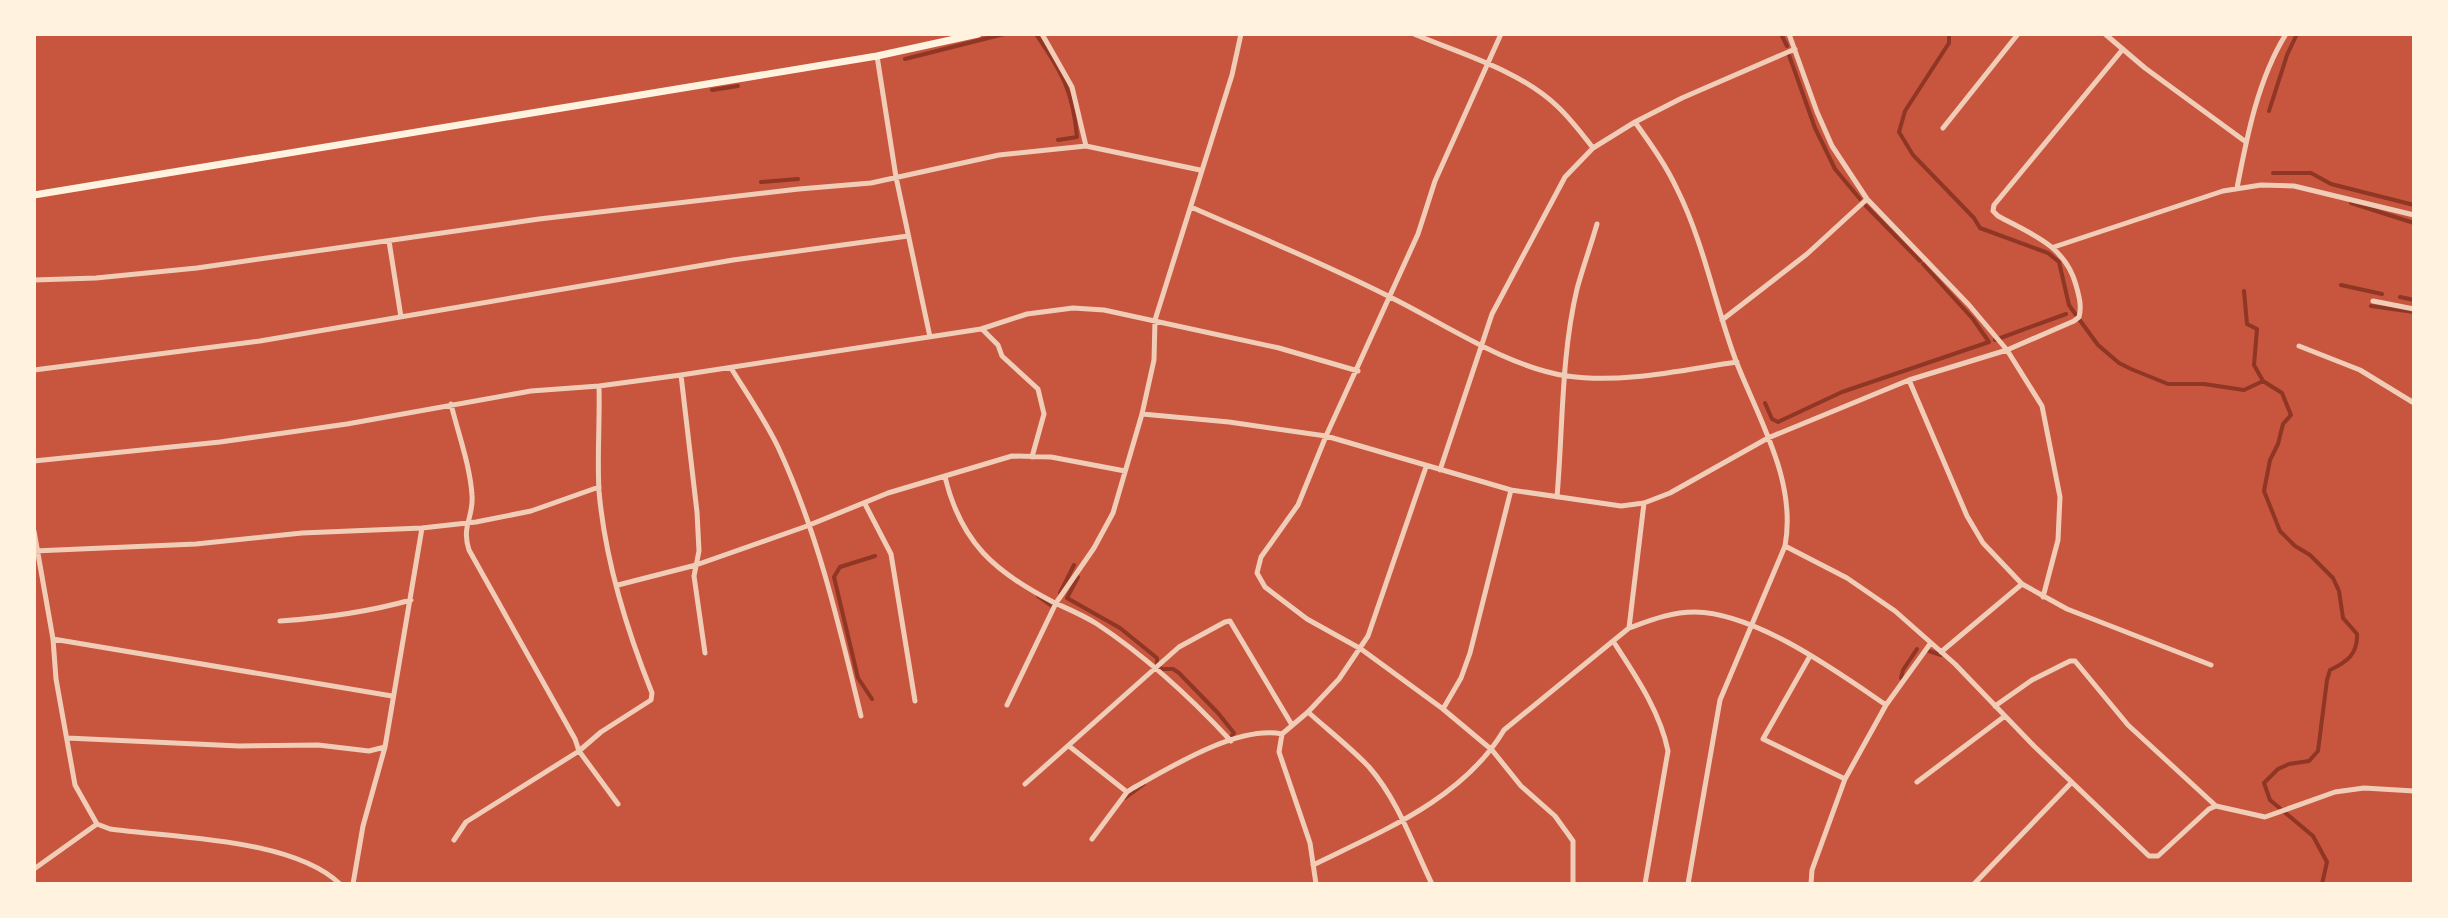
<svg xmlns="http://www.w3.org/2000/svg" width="2448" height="918" font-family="'DM Sans',sans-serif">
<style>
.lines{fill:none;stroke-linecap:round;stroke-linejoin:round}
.stream{stroke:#8f3625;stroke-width:4}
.minor{stroke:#f1ccb7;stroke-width:5}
.secondary{stroke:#fff3e0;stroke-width:7}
</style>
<rect width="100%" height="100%" fill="#c8553d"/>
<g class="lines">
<path class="stream" d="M1036 34C1062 72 1073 91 1077 137L1058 140
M1781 34 1787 46
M1949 34V43L1905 111 1899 132 1913 155 1974 218 1980 228 2048 253 2059 262 2069 305 2076 315 2098 345 2119 363 2131 369 2168 384H2204L2244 390 2263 381
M1789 55 1815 128 1835 169 1860 199
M905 59 1004 34
M712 90 738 86
M2269 111 2287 55 2297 34
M2273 173H2311L2331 184 2414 205
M761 182 798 179
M2351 203 2414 223
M1866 206 1920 261
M2341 285 2382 294
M2244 291 2247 324 2257 329 2254 365 2263 381 2282 393 2291 415 2283 424 2278 444 2270 460 2264 491 2280 531 2295 546 2310 555 2333 578 2339 591 2343 618 2357 634C2358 654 2347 662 2330 670L2327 680 2318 751 2309 761 2289 764 2278 769 2264 783 2270 800 2313 836 2327 862 2322 884
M2400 297 2414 300
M2371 306 2414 312
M1995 340 2066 314
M1765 403 1772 419 1778 422 1842 392 1989 342 1973 319 1923 264
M1078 577 1067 598 1120 628 1157 658V665L1162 669H1173L1179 673 1218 713 1234 733 1229 739
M1060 593 1074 565
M1038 596 1052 606
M1926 650 1941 655
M1901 678 1903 670 1917 649
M872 699 858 678 834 577 840 567 875 556
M1125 798 1144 784"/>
<path class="minor" d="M1042 34 1072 87 1086 146
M1414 34C1461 54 1519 70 1557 106 1571 119 1582 134 1593 148
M1501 34 1435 181 1418 234 1326 436 1298 505 1261 557 1257 573 1265 587 1307 619 1361 649 1443 709 1492 750 1521 786 1555 816 1573 841V884
M1789 34 1817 112 1832 146 1867 199 1969 305 2007 350 2042 406 2060 497 2058 540 2043 597
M2105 34 2145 68 2246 142
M877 56 896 177 930 337
M1635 122C1650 143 1666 165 1677 189 1704 243 1715 305 1736 361 1759 420 1797 481 1785 546L1720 700 1688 884
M1943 128 2018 34
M2237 188C2247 136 2258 79 2286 34
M1191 207C1257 236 1325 264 1390 297 1445 324 1507 367 1567 376 1623 384 1682 370 1737 362
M389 241 401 317
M2054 247 2223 191 2261 185 2294 186 2414 215
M34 280 96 278 197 268 539 219 799 189 871 183 999 155 1086 146 1200 170
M2373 301 2414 309
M1722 320 1807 254 1867 199
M982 329 998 345 1002 356 1038 389 1044 414 1032 457
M2299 346 2360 370 2414 403
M731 368C747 394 765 420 778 447 818 533 839 625 861 716
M34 370 260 341 733 260 908 236
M681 375 697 512 699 551 694 576 705 653
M1909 380 1967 516 1983 543 2022 584 2067 609 2211 665
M451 404C458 433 470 465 472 495 474 517 461 526 469 550L575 739 579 751 618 804
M1142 414 1229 422 1326 436 1511 490 1621 506 1644 503 1670 493 1768 438 1909 380 2007 350 2074 321 2079 317C2082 306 2079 296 2076 285 2065 245 2031 234 1998 216L1993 211 1994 205 2123 49
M34 461 220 442 347 424 531 391 599 386 681 375 981 329 1027 314 1073 308 1104 310 1279 348 1358 371
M1440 470 1492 314 1565 177 1593 148 1635 122 1682 98 1795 49
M945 477C961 543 995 572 1053 602 1068 609 1083 615 1097 624 1147 657 1191 698 1231 741
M1557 497C1563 428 1561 356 1577 289 1583 267 1591 245 1597 224
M865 504 891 554 915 701
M34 531 53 639 56 679 75 785 97 824 110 829C174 838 292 838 340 884
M1785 546 1847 578 1895 611 1955 664 2034 746 2149 856H2158L2209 809 2216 806 2265 817 2335 792 2364 788 2414 791
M34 551 196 544 302 533 422 528 476 522 531 511 599 487
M618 585 696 565 807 526 888 493 1012 456 1051 457 1125 471
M280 621C324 618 368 612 411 600
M1629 628C1651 620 1671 612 1695 612 1756 613 1836 671 1886 705
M53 639 392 696
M1613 641C1635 675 1660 711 1668 751L1645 884
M1941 652 2022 584
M1810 656 1763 739 1845 779
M1007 705 1056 603 1094 548 1113 513 1142 414 1154 360 1155 320 1232 75 1241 34
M1995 706 2032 680 2070 661H2075L2128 725 2216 806
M1443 709 1461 678 1470 653 1511 490
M1308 712C1328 730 1350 747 1369 767 1398 800 1413 845 1432 884
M1282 734 1279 752 1310 843 1316 884
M67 738 239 746 318 745 369 751 385 747
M1069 746 1127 792
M1917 782 2005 716
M1025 784 1179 647 1225 622 1230 621 1292 725
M1092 839 1127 792 1133 788C1171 767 1238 725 1282 734L1308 712 1339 679 1368 636 1426 467
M454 840 466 822 579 751 601 732 651 700 652 693C626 628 605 561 599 491 597 457 600 421 599 386
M1313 865C1382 831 1463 799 1504 730L1629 628 1644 503
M34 869 97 824
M353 884 363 826 385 747 422 528
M1811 884 1812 870 1845 779 1886 705 1930 644
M1974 884 2071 783"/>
<path class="secondary" d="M34 195 877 56 978 34"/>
</g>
<rect width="2448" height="918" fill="none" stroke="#fff3e0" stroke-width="72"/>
</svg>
